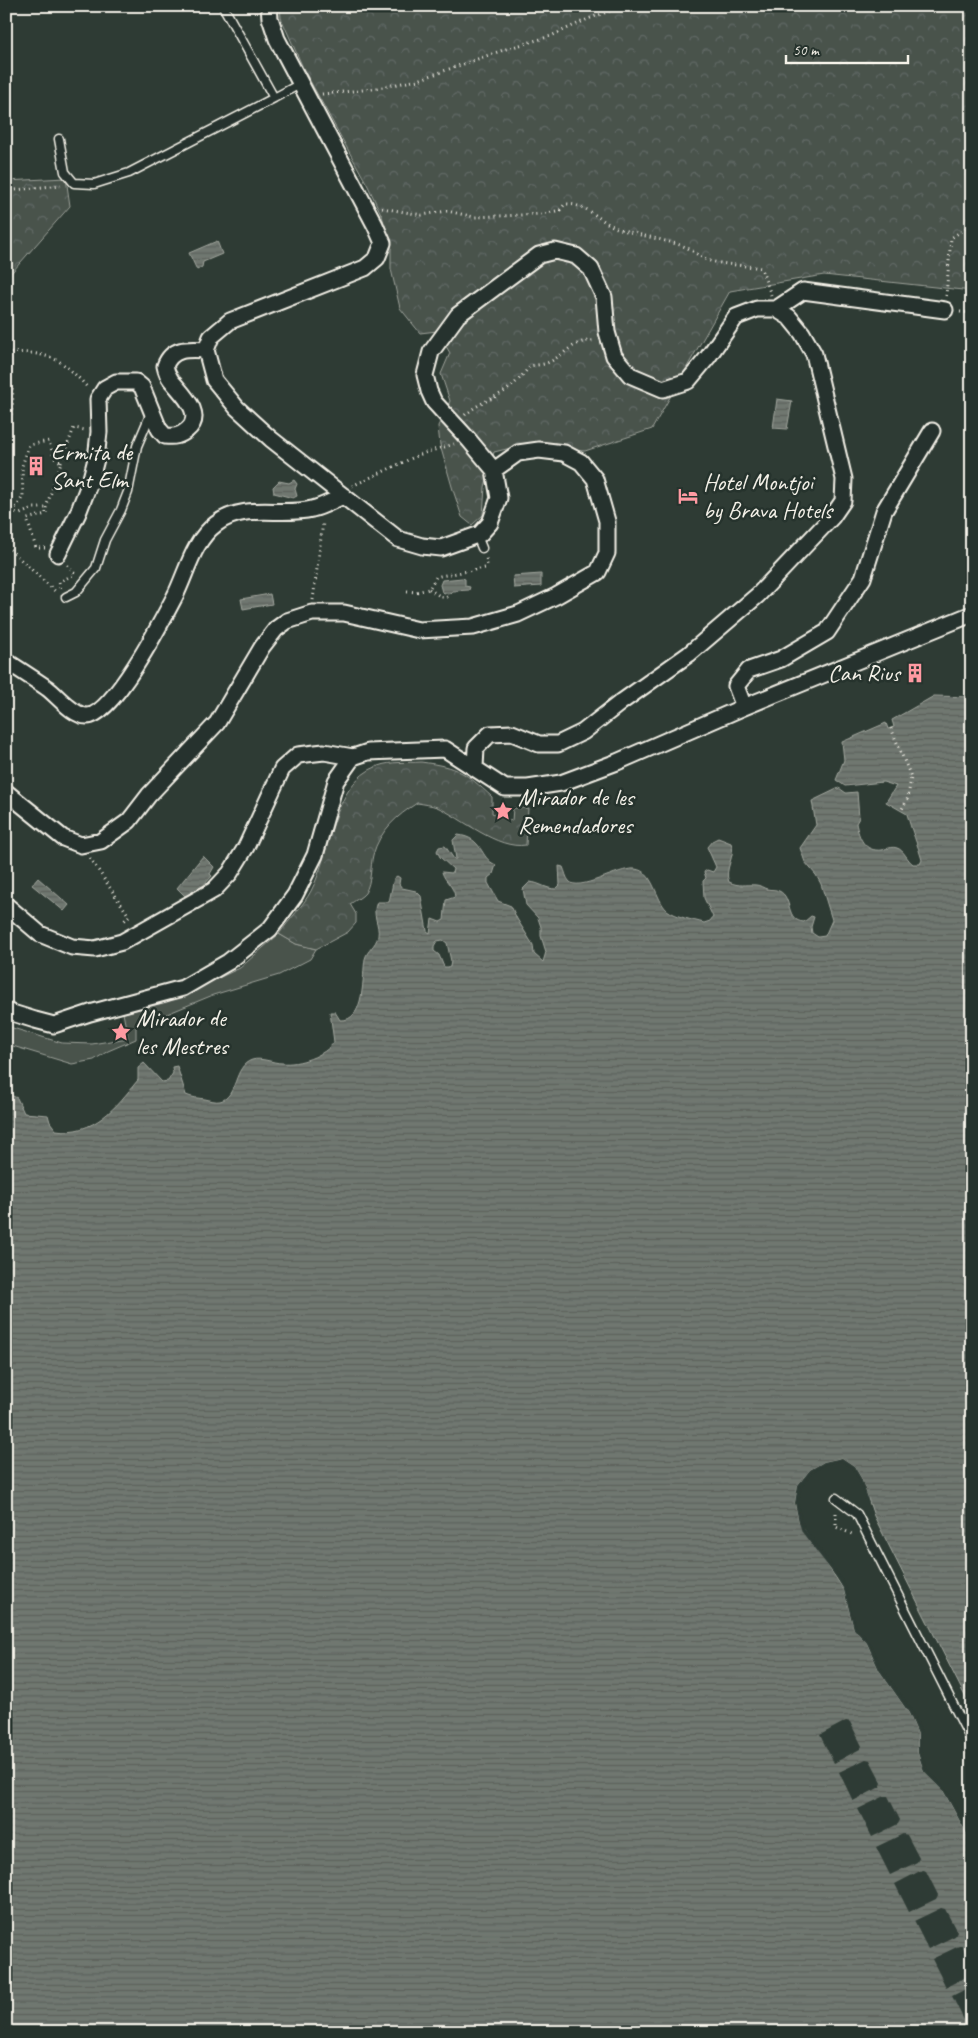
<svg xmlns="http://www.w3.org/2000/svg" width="978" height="2038" font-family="Caveat,sans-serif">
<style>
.green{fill:#48524c;stroke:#9ea29a}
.forest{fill:url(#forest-crowns);stroke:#9ea29a}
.water{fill:url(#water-rules);stroke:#a4a8a0;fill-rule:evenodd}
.pier{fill:#2e3b34}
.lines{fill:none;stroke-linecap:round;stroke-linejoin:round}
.service-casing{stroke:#f4f1e8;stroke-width:11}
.minor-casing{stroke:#f4f1e8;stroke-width:19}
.path{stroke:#f4f1e8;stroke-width:3;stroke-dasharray:1 4;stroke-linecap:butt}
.service{stroke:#26332d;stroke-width:8}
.minor{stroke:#26332d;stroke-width:15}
.labels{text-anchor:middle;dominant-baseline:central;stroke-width:5;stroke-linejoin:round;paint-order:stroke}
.poi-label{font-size:24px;fill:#f4f1e8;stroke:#26332d;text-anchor:start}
</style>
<defs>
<pattern id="forest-crowns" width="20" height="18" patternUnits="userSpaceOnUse" patternTransform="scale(1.25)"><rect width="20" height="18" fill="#48524c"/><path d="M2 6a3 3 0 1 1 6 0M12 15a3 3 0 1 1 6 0" fill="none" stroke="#636b66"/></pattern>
<pattern id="water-rules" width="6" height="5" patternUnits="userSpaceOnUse" patternTransform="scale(1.25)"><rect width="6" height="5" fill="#6f7770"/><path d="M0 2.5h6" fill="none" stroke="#5c605b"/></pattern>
</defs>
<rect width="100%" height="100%" fill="#2e3b34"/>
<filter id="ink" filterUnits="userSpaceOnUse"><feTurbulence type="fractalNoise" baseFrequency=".02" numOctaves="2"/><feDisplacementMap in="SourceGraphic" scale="10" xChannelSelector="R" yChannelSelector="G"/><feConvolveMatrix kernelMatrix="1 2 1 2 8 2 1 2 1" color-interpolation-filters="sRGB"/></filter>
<g filter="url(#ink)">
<path class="green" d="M279 934 296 944 316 949 310 959 279 975 213 995 162 1016 140 1021 136 1027V1039L108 1051 94 1060 72 1064 6 1044V1026L62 1043 92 1044 128 1038 123 1013 167 1002 240 968Z"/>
<path class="forest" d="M280 6H972V291L824 275 730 291 652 429 585 451 515 447 494 452 485 487 483 515 472 525 462 517 453 490 440 445 438 426 450 401 441 374 450 353 437 331 420 333 400 308 391 269V246L382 216 368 186 304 70 281 18Z
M66 178 70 206 6 279V181Z
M421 762C458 767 465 772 492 797V813L512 821 513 808H528L526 845C497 850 462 818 437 807 431 805 424 804 417 803 397 816 380 830 373 855 370 867 372 881 365 893 362 897 354 901 350 904L356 914V923L348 932 316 949 296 944 279 934C289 920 303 906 311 891 332 852 331 783 378 766 391 761 407 763 421 762Z"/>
<path class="water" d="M217 241 222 254 203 262 202 267 197 270 189 253Z
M777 399 792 401 787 429 773 428Z
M294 480 297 484 295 489 297 496 293 498 274 493 273 487 279 481 289 483Z
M541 574V586L514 588 513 576Z
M462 578 465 579V586L470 587 469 590 453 591 448 594 442 592 440 585 442 580Z
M270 594 272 604 243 609 241 599Z
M934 696 972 697V1710L874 1516 861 1478 854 1466 842 1458 824 1462 810 1470 798 1485 795 1503 799 1522 844 1590 854 1629 867 1643 879 1670 909 1713 918 1734V1753L924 1771 943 1790 972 1843V2032H6V1093L17 1098 24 1113 48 1115 50 1122 56 1130C94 1136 116 1107 138 1080V1068L144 1063 162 1082 168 1081 173 1073 172 1067 177 1066 186 1095C193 1098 198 1098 205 1099 210 1100 216 1102 220 1101 238 1097 233 1066 252 1060 261 1057 273 1063 282 1063 298 1065 325 1056 334 1042L330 1012H335L340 1020C366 1022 362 975 365 959 367 950 376 946 378 936 380 924 371 915 377 902H389L394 878 397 876 400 878 399 884 402 888 416 891 421 896 427 931 430 933 432 919 440 922 444 920 446 900 455 897C454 886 445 882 442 872L452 873 453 869 440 857 437 851 439 847 445 846 454 859H456L453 840 458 835C484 838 479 858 496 865L493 874 488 878V883L498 901 511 906 517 919 533 945 534 954 543 962 546 952 541 936V927L538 918 526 905 523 889 530 882C540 883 546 889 556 889L560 885 559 866 563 867C565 871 566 878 569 881 578 893 619 867 635 869 654 871 655 899 667 910 676 917 693 920 704 923L710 921 713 917 704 898 703 881 706 878 704 872 707 870 713 872 716 867 707 847 712 841 718 838 731 843C737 855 723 869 729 882 739 887 746 884 756 885 760 885 763 888 767 889 771 890 775 889 779 891 793 897 785 921 804 922L811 916 814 917 811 927 812 933 818 937 825 936 832 920 821 884 816 875 805 862 800 848 816 825 812 801 839 788 846 793 857 792 859 818 856 823C859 838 864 852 882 850 887 849 892 846 897 848 904 850 907 860 913 864H920L922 860C918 845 911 830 907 814L886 802 896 786 883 782 845 786 836 780 844 760 842 742 886 723 888 729 894 727 892 720ZM443 940 447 943 451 961 450 967H444L439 955 434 951V946L437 941Z
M203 856 214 867 210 874 212 876 202 887 185 896 177 888Z
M38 878 69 905 64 911 32 885Z"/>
<path class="pier" d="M842 1458 854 1466 861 1478 868 1498 866 1499 859 1479 852 1467 841 1461 825 1464 812 1472 801 1486 798 1503 801 1521 805 1530 839 1576 846 1589 856 1628 869 1642 882 1669 912 1711 921 1733V1753L927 1770 945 1789 971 1835 972 1843 943 1790 924 1771 918 1753V1734L909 1713 879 1670 867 1643 854 1629 844 1590 837 1578 802 1532 799 1522 795 1503 798 1485 810 1470 824 1462Z
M846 1721 850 1722 862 1746 860 1749 834 1763 820 1735Z
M866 1759 870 1760 882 1783 880 1787 853 1801 839 1772Z
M885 1796H888L900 1820 898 1824 872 1837 858 1809Z
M903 1834 907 1835 919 1858 917 1862 890 1875 876 1847Z
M922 1870 926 1871 938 1895 936 1899 909 1912 895 1884Z
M941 1908 945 1909 957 1932 955 1936 928 1949 914 1921Z
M959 1946H962L972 1965V1974L946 1987 932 1959Z
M972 1986V2021L966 2024 952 1996Z"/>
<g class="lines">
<defs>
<path id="service" d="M223 6 274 98 300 84
M59 139 65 172 74 183 94 184 129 173 274 98
M477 536 482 548
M66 597 76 592 96 568 105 540 121 510 128 492 137 446 151 413
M836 1498 857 1514 972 1742"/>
<path id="minor" d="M776 309 803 291 945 310
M206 350 214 380 237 408 271 439 398 539 422 546 441 548 480 534 490 523 499 498 494 470 469 440 434 402 429 391 425 375 431 352 458 315 539 255 555 251 576 256 591 269 604 297 607 332 614 356 630 375 663 389 688 381 708 357 736 317 757 309H776L789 317 802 333 814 354 844 479 843 501 832 517 758 595 689 654 620 703 583 732 558 744H539L512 733 490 734 476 748 475 768
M206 350 211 337 230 321 365 268 377 258 383 243 375 225 277 39 270 18 269 6
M58 554 78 513 90 482 96 459 99 432 98 399 105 388 116 382H136L142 387 159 429 165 436C174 437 180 436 187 430 206 414 181 393 171 380 168 376 166 371 165 366 172 347 189 349 206 350
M6 661C20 670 34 679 47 688 58 696 73 716 87 716 113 716 163 619 175 596 187 572 193 541 216 524 245 502 280 517 312 509 323 507 333 500 344 496
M744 707 736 686 749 670 781 659 827 632 863 578 884 511 932 431
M6 792 63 838 81 845 101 841 129 821 149 795 217 723 262 647 276 629 287 621 312 613H344L419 630 473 627 518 614 556 596 598 572 607 553V521L595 479 581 462 564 453 539 450 518 453 494 470
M6 905 40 934 72 947 95 949 122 942 214 890 230 873 246 847 282 769 298 755 324 752 353 757
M6 1011 35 1020 54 1025 90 1013 183 988 228 962 270 929 295 895 315 855 336 781 353 757 368 752 445 749 505 788H528L561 783 617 762 744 707 972 614"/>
</defs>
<use href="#service" class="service-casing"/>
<use href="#minor" class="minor-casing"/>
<path class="path" d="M322 94 372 89 418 80 506 49 551 36 588 19 623 6
M6 191 61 185
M382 208 422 215 447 211 475 217 544 214 560 210 565 204C590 204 598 222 620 229 641 236 662 239 683 246 692 249 699 257 707 260 723 265 744 265 761 268L771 295
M946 296 951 238 972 224
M960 312 972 313
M6 354C22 350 50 354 63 364 72 371 81 380 88 388
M6 375C19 389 10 421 6 437
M465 415C476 405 489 400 502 393 514 386 522 376 530 366 535 365 542 365 547 363 563 357 573 339 594 341
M61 462 74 428 85 430
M352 486 421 454 454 444
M6 546 57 593
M45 548H36L27 519 46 514V508L61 462 54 458 49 441 29 445 22 466 23 496 17 507 9 510 20 514 34 508H46
M60 588 59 582 75 574 67 564
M429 589 441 597H447L448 594
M407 591 416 592 429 589 436 577 440 576 485 568 487 565 486 556
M313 600 323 522
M891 728 911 777 908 798 901 811
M90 858 129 916 123 922
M836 1513V1527L854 1535
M968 1753 972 1761"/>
<use href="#service" class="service"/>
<use href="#minor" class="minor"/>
</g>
</g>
<defs>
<symbol id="building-bare" viewBox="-9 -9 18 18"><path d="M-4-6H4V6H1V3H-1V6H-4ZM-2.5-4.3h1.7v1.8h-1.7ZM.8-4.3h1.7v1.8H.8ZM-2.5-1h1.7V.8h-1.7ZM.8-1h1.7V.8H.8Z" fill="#ff9aa2" stroke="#26332d" stroke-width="2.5" paint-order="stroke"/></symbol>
<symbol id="hotel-bare" viewBox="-9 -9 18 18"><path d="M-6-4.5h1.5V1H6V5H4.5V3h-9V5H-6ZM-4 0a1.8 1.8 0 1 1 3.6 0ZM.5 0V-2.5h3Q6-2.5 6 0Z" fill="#ff9aa2" stroke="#26332d" stroke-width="2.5" paint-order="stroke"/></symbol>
<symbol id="sight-bare" viewBox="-9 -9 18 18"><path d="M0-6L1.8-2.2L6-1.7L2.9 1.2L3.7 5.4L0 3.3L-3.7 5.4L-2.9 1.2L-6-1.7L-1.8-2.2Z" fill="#ff9aa2" stroke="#26332d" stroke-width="2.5" paint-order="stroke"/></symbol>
</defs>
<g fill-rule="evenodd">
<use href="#building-bare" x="22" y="452" width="28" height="28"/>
<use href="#hotel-bare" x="674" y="482" width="28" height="28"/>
<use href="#building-bare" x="901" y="659" width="28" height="28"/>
<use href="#sight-bare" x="489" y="797" width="28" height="28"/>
<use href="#sight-bare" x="107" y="1018" width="28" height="28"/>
</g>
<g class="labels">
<g class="poi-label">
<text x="51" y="452">Ermita de<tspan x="51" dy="28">Sant Elm</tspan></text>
<text x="703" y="482">Hotel Montjoi<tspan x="703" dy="28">by Brava Hotels</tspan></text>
<text x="900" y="673" text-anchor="end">Can Rius</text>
<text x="518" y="797">Mirador de les<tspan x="518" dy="28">Remendadores</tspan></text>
<text x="136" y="1018">Mirador de<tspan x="136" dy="28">les Mestres</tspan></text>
</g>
</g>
<rect width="978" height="2038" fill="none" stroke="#26332d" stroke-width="25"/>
<rect x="12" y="12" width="953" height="2013" fill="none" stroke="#f4f1e8" stroke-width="2" filter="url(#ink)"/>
<path d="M786 55v8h122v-8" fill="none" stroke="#f4f1e8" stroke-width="2.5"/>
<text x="793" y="55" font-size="15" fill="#f4f1e8" stroke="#26332d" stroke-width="4" paint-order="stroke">50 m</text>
</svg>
